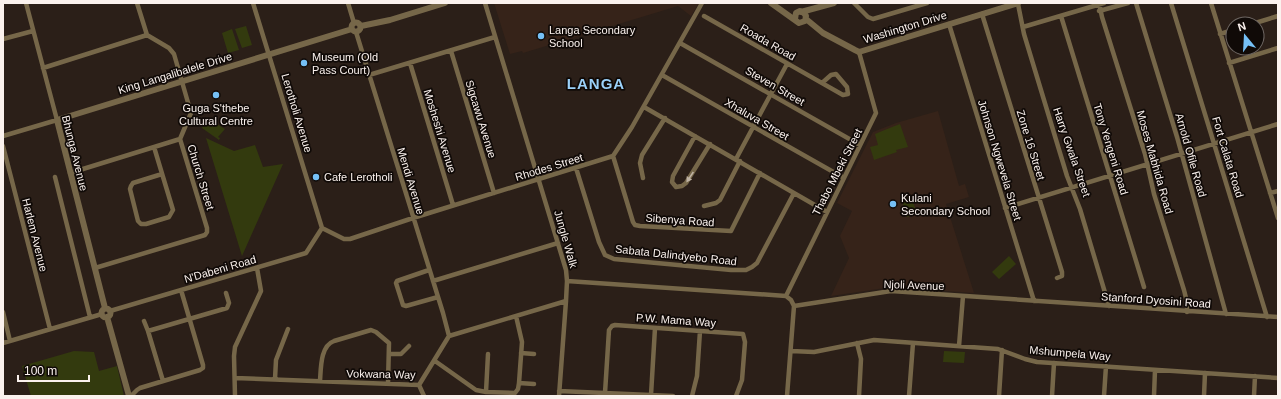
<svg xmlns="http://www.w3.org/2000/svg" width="1281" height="399" font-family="Arial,sans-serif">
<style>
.built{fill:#362319}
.green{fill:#333a0e}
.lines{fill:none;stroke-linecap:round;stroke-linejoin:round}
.minor{stroke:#766749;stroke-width:4.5}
.tertiary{stroke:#766749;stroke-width:6}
.oneway{fill:#bfb3a4}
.poi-dot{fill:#75c0f6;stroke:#100a07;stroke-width:1.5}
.labels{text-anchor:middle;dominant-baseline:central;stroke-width:3.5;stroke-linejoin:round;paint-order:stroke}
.street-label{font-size:11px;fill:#fbf2ee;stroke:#100a07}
.poi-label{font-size:11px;fill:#fbf2ee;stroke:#100a07;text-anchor:start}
.district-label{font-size:15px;font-weight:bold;letter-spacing:1px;fill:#9bd1f9;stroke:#100a07}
</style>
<rect width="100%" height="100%" fill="#2b1f18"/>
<path class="built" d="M494 3H699L691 16 678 6 523 53 522 51 510 54Z
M938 111 959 186 965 184 969 197 946 204 974 293 892 287 831 296 849 258 840 236 852 211 837 203 873 132 896 123Z"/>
<path class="green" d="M246 26 252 45 242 48 235 29Z
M232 29 239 50 228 53 222 33Z
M207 118 225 129 218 137 220 138 219 140 202 128Z
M900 124 908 147 896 150 897 152 874 160 870 147 878 145 875 134C883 131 891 127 900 124Z
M206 138 234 151 255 145 263 167 283 164 242 256Z
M911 196 917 214 907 217 901 199Z
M1009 256 1016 264 999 279 992 272Z
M74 351 94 352 99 371 117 366 124 396H31L22 366Z
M944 351 965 352 964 363 943 362Z"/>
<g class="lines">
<path class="minor" d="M253 3 322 228
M348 3 354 23
M485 3 566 270 567 281 566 301 559 396
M854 3 868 17 873 19 927 3
M1099 3 1102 17 1145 154 1154 194 1184 290 1187 302V312
M1136 3 1177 137 1226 314
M1171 3 1267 317
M1211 3 1278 218
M1018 4 1024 34 1067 176 1080 209 1109 306
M1099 11 1128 3
M982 14 1062 272V276L1057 278
M704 16 843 95 848 94 847 87 836 74 831 75 822 83
M1061 16 1144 287
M949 24 1034 301
M1252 24 1278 16
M1023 27 1104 3
M356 32 443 313 449 336
M1220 34 1233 30
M3 39 33 31
M680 43 860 145
M451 51 494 193
M410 63 453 205
M1229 63 1278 48
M43 68 147 35
M369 75 495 37
M662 75 844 178
M644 107 827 212
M3 136 57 120 26 3
M695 136 673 176 672 182 676 187 682 186 686 183 710 144
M3 146 50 329
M154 147 173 210 169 217 146 224H141L138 221 130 189 131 186 133 183 162 174
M613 156 633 222 635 225 640 226 731 231 760 173
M736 159 787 64
M576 168 599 242 605 255 614 259 731 270H746L752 267 757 263 794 193
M70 173 180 139
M55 177 90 317
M643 178 640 163 642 155 665 118
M1270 193 1278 191
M704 206 716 203 720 200 740 161
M1005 208 1278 124
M322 228 344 239H350L413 218 613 156 632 127 702 3
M95 268 205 235 207 232V228L180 139 191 113 174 54 169 48 147 35 137 3
M429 270 397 281 396 283 403 305 406 306 438 297
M433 281 558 243
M567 281 786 296 791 300 794 306
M786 296 876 113 859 52
M794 306 891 291 1278 317
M110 311 306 253 322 228
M3 312 10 341
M144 321 148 331 163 381
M148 331 227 308 229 303 226 293
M3 343 102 314
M857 343 861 359 859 396
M959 346 963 296
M791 351 814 352 874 340 998 349 1025 359 1037 362 1278 378
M521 353 534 354
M390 354H401L409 346
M435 361 476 390 486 392 515 393 518 389 519 383 522 342 516 316
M235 378 419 385 449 336 566 301
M275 379 276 360 288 329
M320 381C321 369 320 346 334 341L371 330 376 332 389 343 388 384
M519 383 534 384
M419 385 424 396
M559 391 673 396
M486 392 488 354
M605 393 609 330 612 326 615 325 743 334 745 342 742 380 736 396
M651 395 655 328
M131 396 137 390 140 388 200 370 203 368V365L181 290
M235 396 234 356 235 347 261 291 257 268
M692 396 697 376 700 331
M787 396 794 306
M909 396 913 343
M999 396 1002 350
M1052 396 1054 363
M1104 396 1106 366
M1154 396 1155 370
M1204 396 1205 373
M1254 396 1255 376"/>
<path class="tertiary" d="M771 3 799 23 805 21 806 16 804 13 800 11 796 13 795 19
M801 12 834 3
M806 19 823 33 855 50 859 52 1018 3
M351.5 27a4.5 4.5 0 1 1 9 0a4.5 4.5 0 1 1-9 0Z
M361 26 390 20 445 3
M105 308 57 120 352 29
M101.5 313a4.5 4.5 0 1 1 9 0a4.5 4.5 0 1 1-9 0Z
M107 317 129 396"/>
</g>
<defs><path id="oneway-solid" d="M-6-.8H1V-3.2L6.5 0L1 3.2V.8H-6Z"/></defs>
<use class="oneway" href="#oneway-solid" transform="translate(690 177) rotate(124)"/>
<g class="poi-dot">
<circle cx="541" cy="36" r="4"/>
<circle cx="304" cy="63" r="4"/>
<circle cx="216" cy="95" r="4"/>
<circle cx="316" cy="177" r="4"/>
<circle cx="893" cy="204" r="4"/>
</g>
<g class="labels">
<g class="street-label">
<text transform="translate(905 27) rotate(-17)">Washington Drive</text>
<text transform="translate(768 42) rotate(30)">Roada Road</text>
<text transform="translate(175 73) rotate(-17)">King Langalibalele Drive</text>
<text transform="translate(775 86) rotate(30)">Steven Street</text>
<text transform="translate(297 113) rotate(73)">Lerotholi Avenue</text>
<text transform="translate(481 119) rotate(73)">Sigcawu Avenue</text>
<text transform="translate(757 119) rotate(30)">Xhaluva Street</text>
<text transform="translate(440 131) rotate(73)">Mosheshi Avenue</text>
<text transform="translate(1031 145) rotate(73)">Zone 16 Street</text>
<text transform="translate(1111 149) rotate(73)">Tony Yengeni Road</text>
<text transform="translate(1072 152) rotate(71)">Harry Gwala Street</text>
<text transform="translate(75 153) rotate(76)">Bhunga Avenue</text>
<text transform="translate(1191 155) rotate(74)">Arnold Ofile Road</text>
<text transform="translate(1228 157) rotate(73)">Fort Calata Road</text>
<text transform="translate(1000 160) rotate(73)">Johnson Ngwevela Street</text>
<text transform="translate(1155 162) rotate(74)">Moses Mabhida Road</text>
<text transform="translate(549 167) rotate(-17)">Rhodes Street</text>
<text transform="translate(837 172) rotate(-63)">Thabo Mbeki Street</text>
<text transform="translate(201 177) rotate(73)">Church Street</text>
<text transform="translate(411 181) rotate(73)">Mendi Avenue</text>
<text transform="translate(680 220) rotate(4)">Sibenya Road</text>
<text transform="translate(35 235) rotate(76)">Harlem Avenue</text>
<text transform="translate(566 239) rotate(74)">Jungle Walk</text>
<text transform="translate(676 255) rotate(6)">Sabata Dalindyebo Road</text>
<text transform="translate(220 269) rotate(-16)">N'Dabeni Road</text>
<text transform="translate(914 285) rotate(2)">Njoli Avenue</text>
<text transform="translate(1156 300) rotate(4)">Stanford Dyosini Road</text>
<text transform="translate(676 320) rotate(4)">P.W. Mama Way</text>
<text transform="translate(1070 353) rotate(5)">Mshumpela Way</text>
<text transform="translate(381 374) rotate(1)">Vokwana Way</text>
</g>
<g class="poi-label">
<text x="549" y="30">Langa Secondary<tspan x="549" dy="13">School</tspan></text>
<text x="312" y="57">Museum (Old<tspan x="312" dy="13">Pass Court)</tspan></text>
<text x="216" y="108" text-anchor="middle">Guga S'thebe<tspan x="216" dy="13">Cultural Centre</tspan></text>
<text x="324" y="177">Cafe Lerotholi</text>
<text x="901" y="198">Kulani<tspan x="901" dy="13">Secondary School</tspan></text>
</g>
<g class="district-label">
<text x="596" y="83">LANGA</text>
</g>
</g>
<rect width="1281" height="399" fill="none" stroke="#fbf2ee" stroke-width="8"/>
<g transform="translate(1245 36) rotate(342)"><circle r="19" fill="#100a07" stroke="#6e6763"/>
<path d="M0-3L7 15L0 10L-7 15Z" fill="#75c0f6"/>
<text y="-6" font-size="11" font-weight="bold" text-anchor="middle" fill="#fbf2ee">N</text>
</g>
<path d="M18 375v6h71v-6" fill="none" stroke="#fbf2ee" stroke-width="2"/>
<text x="24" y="375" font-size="12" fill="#fbf2ee" stroke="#100a07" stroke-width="3" paint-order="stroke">100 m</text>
</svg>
